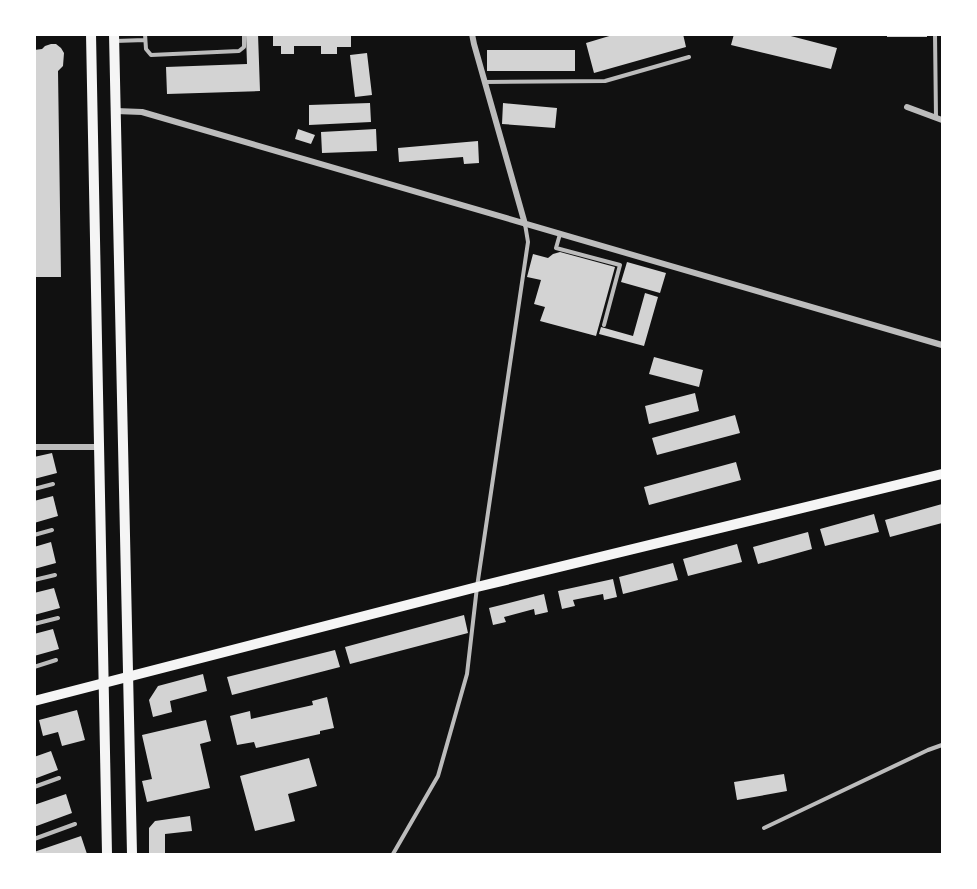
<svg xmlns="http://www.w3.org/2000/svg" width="977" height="889" font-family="'Space Grotesk',sans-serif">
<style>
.building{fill:#d3d3d3}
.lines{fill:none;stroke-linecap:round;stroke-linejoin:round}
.service{stroke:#bcbcbc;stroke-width:4}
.minor{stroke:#bcbcbc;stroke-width:6}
.secondary{stroke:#f5f5f5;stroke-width:10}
.primary{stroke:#f5f5f5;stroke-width:10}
</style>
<rect width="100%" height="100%" fill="#111"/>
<path class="building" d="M246 34H258L260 91 167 94 166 67 247 64Z
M273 34H351V47H337V54H321V46H294V54H281V46H273Z
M616 34H683L686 47 594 73 586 43Z
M734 34H783L837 48 831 69 731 45Z
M887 34H927V37H887Z
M51 44H56L61 48 64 53 63 66 58 71 61 277H36L34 261V50L42 49 45 46Z
M487 50H575V71H487Z
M367 53 372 95 355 97 350 55Z
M370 103 371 122 309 125V105Z
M503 103 557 108 555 128 502 124Z
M298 129 315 135 311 144 295 139Z
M376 129 377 151 322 153 321 132Z
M478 141 479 163 464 164 463 157 399 162 398 148Z
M560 252 615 267 596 336 540 321 545 307 534 304 541 280 527 277 533 254 548 258 553 254Z
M627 262 666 273 660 293 621 282Z
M645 293 658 297 644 346 599 334 601 327 633 336Z
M654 357 703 370 699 387 649 374Z
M695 393 699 411 649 424 645 406Z
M735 415 740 433 657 455 652 438Z
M52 453 57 473 34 479V457Z
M736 462 741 480 649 505 644 487Z
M53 496 58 516 34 523V501Z
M942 504V523L890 537 885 520Z
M874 514 879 532 825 546 820 529Z
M808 532 812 549 758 564 753 547Z
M51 542 56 563 34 569V547Z
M737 544 742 562 688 576 683 559Z
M673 563 678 580 623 594 619 577Z
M613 579 617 597 604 600 603 594 573 600 575 606 562 609 558 591Z
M54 588 60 608 34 615V593Z
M544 594 548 612 535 615 534 609 504 617 506 622 493 625 489 608Z
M464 615 468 633 350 664 345 647Z
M53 629 59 649 34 656V634Z
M335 650 340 667 232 695 227 677Z
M203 674 207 691 170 701 172 712 153 717 149 700 158 686Z
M327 697 334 728 320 731V734L256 748 254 742 237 745 230 716 250 711 251 719 313 705 312 701Z
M77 710 85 740 62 746 58 732 43 736 39 720Z
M206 720 211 741 200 744 210 788 147 802 142 781 152 779 142 735Z
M51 751 58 770 34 779V757Z
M309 758 317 786 288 794 295 821 255 831 240 776Z
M784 774 787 791 737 800 734 782Z
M66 794 72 813 34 827V805Z
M190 816 192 831 165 834V854H149V828L155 821Z
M81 836 87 854H34V852Z"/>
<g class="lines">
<path class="service" d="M145 34 146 49 151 55 239 51 244 47V34
M935 34 936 117
M115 41 145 40
M485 82 605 81 689 57
M560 234 556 248 620 265 604 325
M34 489 53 484
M34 535 52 530
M34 580 55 575
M34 624 58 618
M34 667 56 660
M34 787 59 778
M764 828 928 750 942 745
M34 839 75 824
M393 854 438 776 467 674 477 587 528 242 525 224"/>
<path class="minor" d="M472 34 474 44 525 224
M907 107 942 120
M116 111 142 112 942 345
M34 447H99"/>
<path class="secondary" d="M34 701 477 587 942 474"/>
<path class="primary" d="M91 34 107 854
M114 34 132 854"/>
</g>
<rect width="977" height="889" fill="none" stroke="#ffffff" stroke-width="72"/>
</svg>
